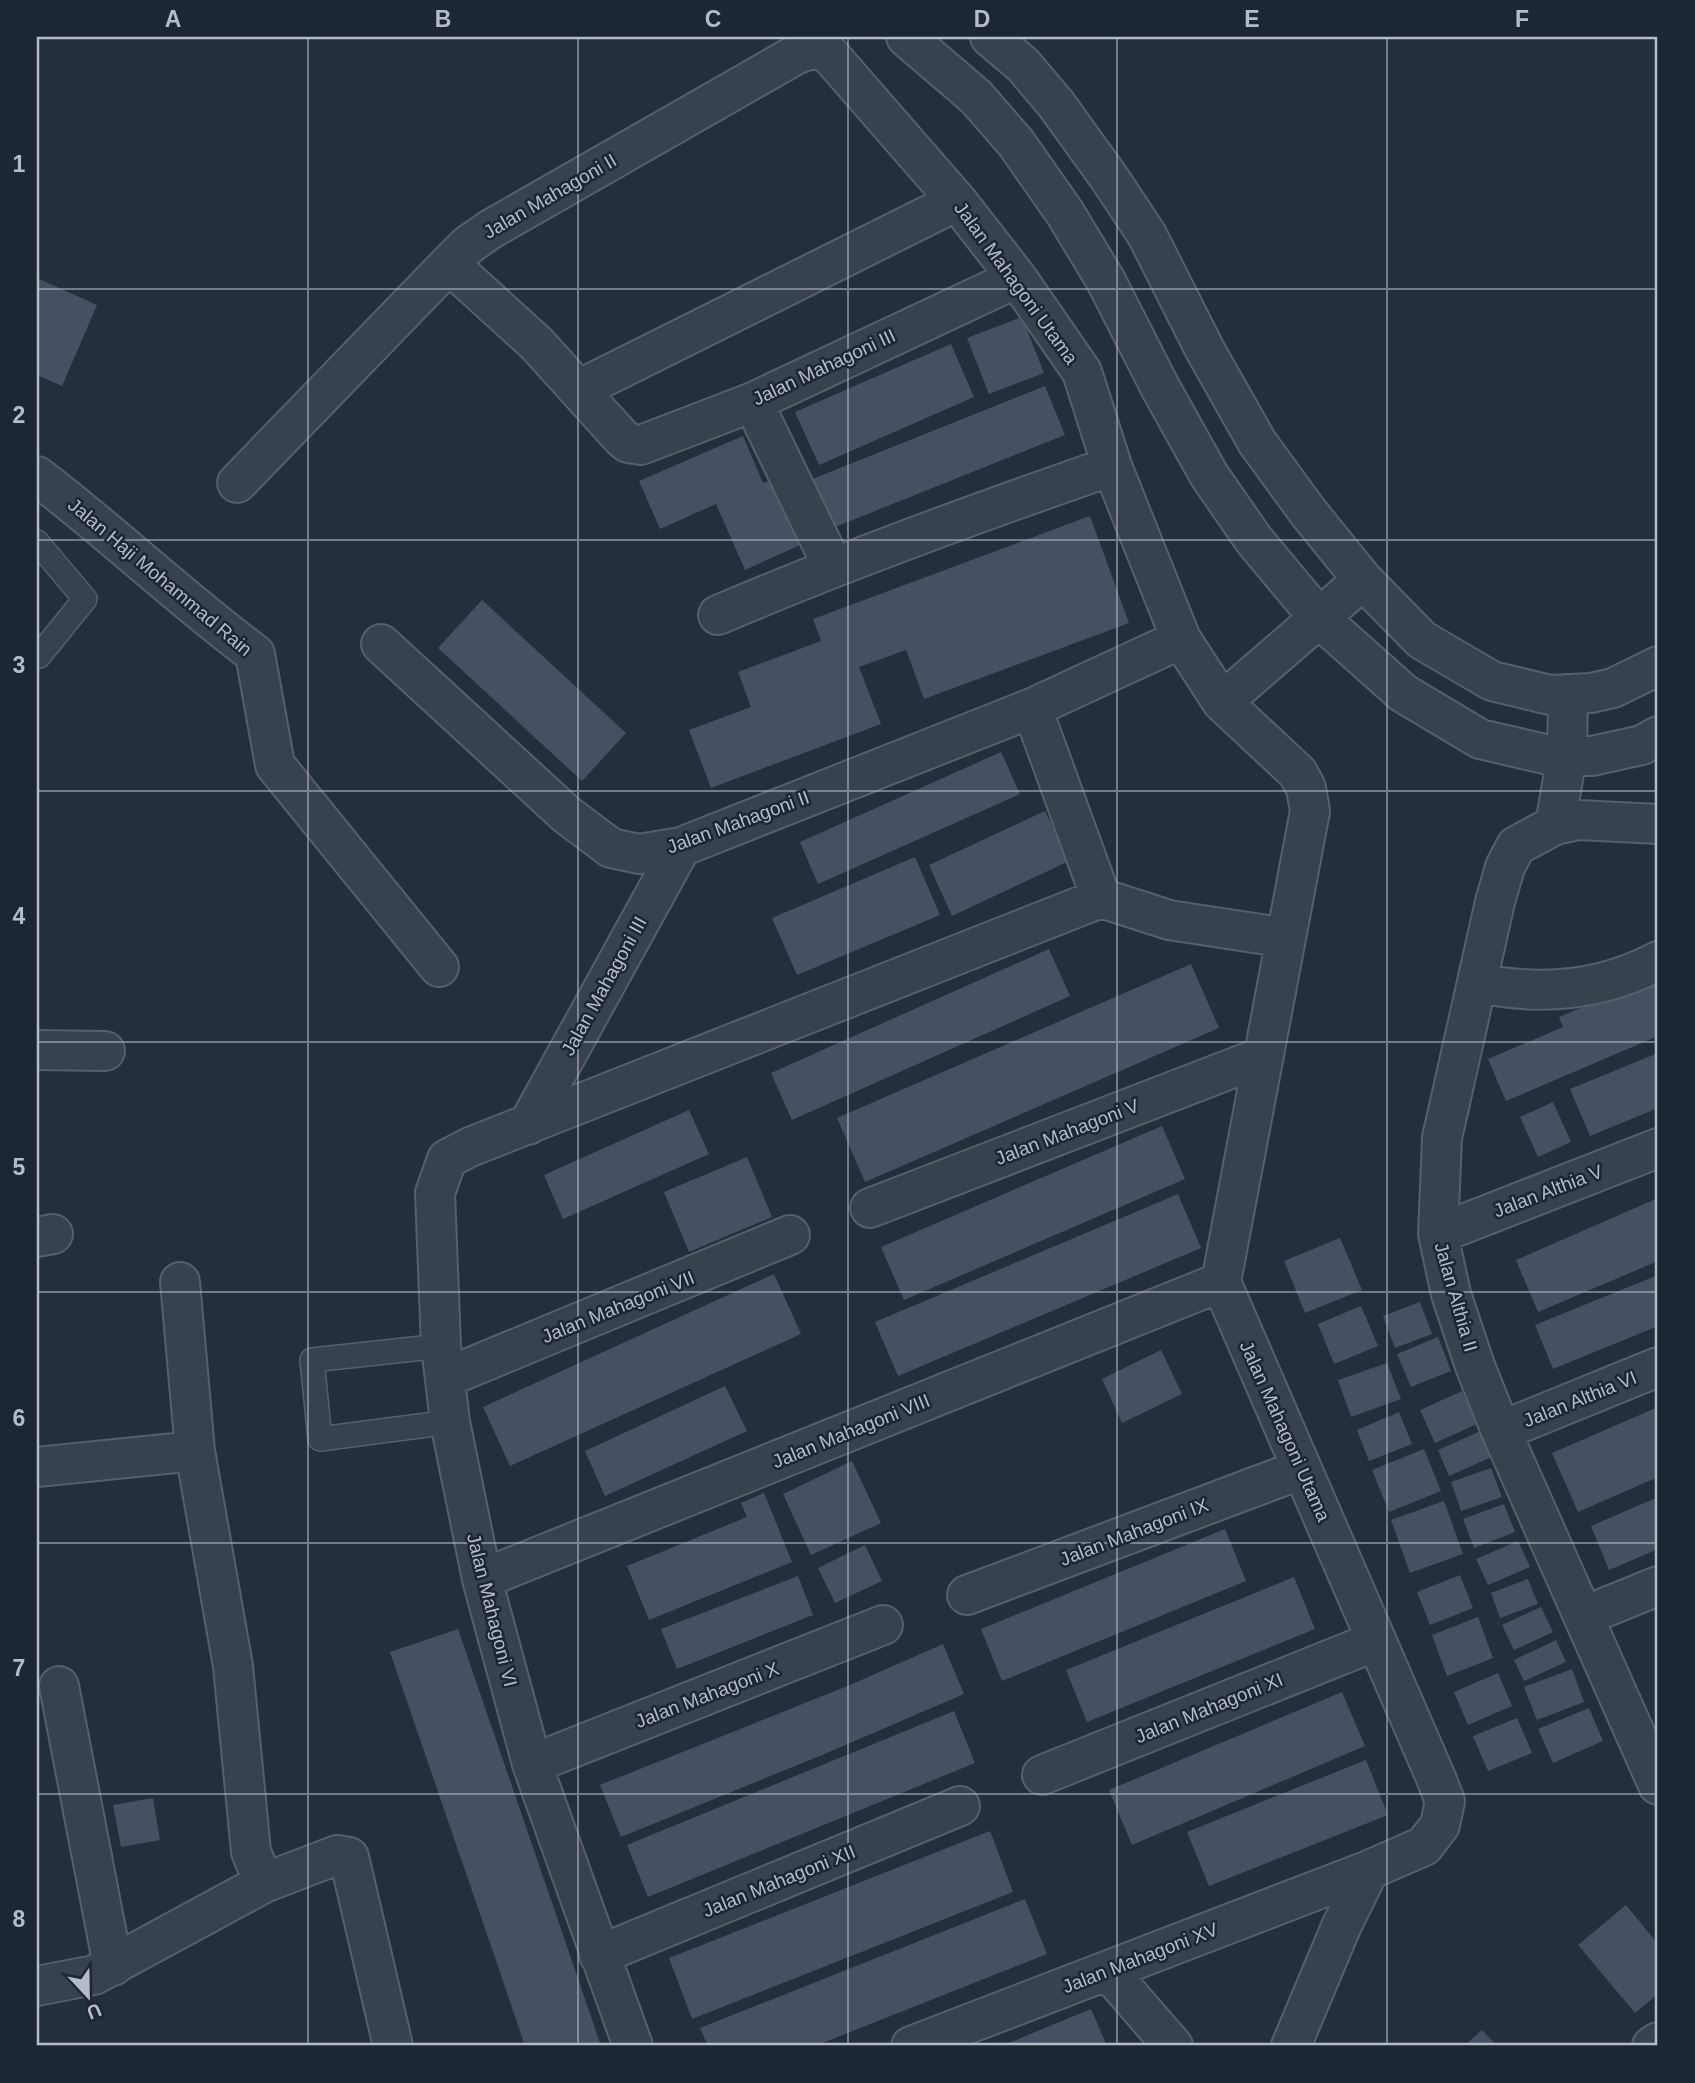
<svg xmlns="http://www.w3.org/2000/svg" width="1695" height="2083" font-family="Arial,sans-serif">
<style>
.building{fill:#455162}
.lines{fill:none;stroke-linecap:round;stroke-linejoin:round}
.service-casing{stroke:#565f6c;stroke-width:26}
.minor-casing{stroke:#565f6c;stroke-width:42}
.service{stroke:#38414e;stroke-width:23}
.minor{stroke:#38414e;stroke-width:38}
.grid{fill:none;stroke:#b4bcc9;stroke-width:2;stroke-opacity:0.55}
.labels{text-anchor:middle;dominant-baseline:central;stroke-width:5;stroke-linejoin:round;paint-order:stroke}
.street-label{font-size:19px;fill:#b4bcc9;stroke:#1d2633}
.neatline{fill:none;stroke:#b4bcc9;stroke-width:2.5}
.grid-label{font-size:23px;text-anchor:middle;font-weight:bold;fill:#b4bcc9}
</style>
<rect width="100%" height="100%" fill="#242f3e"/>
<path class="building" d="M37 278 97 305 62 386 37 375Z
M1022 317 1044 373 989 394 967 338Z
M951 344 974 397 819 465 795 412Z
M1045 386 1065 435 825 531 805 482Z
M743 436 763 483 772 480 800 545 745 570 716 504 660 529 639 481Z
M1090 516 1129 623 924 699 906 650 859 667 881 724 711 788 689 730 751 707 738 672 821 641 813 619Z
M482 600 626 733 582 781 438 648Z
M1001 752 1020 794 818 884 800 842Z
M1045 811 1069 861 952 916 929 865Z
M915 857 940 915 797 975 772 918Z
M1049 949 1070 996 792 1120 771 1073Z
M1191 964 1219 1028 865 1182 837 1118Z
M1658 975V1036L1506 1101 1488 1059 1563 1027 1559 1017Z
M1658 1053V1108L1590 1136 1570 1089Z
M1553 1102 1571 1142 1538 1157 1520 1117Z
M689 1110 709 1154 563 1219 544 1175Z
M1162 1126 1185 1179 904 1300 881 1247Z
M747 1157 772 1217 689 1252 664 1192Z
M1178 1194 1201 1248 898 1376 875 1322Z
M1658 1198V1261L1538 1312 1516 1260Z
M1340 1238 1362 1290 1305 1313 1284 1261Z
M774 1274 801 1334 510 1466 483 1407Z
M1658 1275V1326L1553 1369 1535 1325Z
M1420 1302 1432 1334 1395 1348 1383 1316Z
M1361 1306 1378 1346 1334 1364 1318 1324Z
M1438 1337 1451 1371 1411 1387 1397 1354Z
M1161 1350 1182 1394 1122 1423 1102 1379Z
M1387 1363 1401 1399 1351 1417 1338 1380Z
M725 1386 747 1431 605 1496 585 1451Z
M1462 1391 1477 1424 1435 1443 1420 1410Z
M1658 1407V1477L1578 1512 1552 1453Z
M1399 1412 1412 1444 1369 1461 1357 1430Z
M1483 1430 1494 1456 1449 1476 1438 1450Z
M1424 1449 1441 1491 1389 1512 1372 1470Z
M852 1461 881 1523 811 1555 783 1494Z
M1491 1468 1502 1497 1461 1511 1451 1482Z
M764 1493 792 1562 649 1620 627 1566 747 1517 741 1503Z
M1658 1497V1549L1609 1570 1591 1526Z
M1444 1501 1463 1554 1410 1573 1391 1520Z
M1504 1504 1515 1532 1474 1548 1463 1519Z
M1225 1529 1246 1581 1002 1681 981 1629Z
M1518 1541 1530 1567 1488 1585 1476 1559Z
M865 1545 882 1581 835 1603 818 1568Z
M1460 1575 1473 1608 1430 1625 1417 1592Z
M798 1576 813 1615 677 1669 661 1629Z
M1294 1577 1315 1629 1087 1722 1066 1670Z
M1528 1579 1538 1604 1500 1618 1491 1593Z
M1541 1607 1553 1632 1514 1650 1502 1625Z
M1478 1617 1493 1658 1447 1676 1432 1635Z
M458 1629 571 1958 601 2046H525L503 1981 390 1652Z
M1556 1640 1566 1662 1524 1681 1514 1660Z
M943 1644 964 1694 822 1755 621 1837 600 1785 850 1685Z
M1572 1669 1584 1702 1537 1720 1524 1687Z
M1498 1673 1512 1706 1468 1725 1454 1692Z
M1342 1692 1365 1746 1132 1845 1109 1790Z
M1589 1708 1603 1741 1553 1763 1538 1729Z
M954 1711 975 1763 648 1897 627 1845Z
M1517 1718 1532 1753 1488 1771 1473 1736Z
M1366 1760 1388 1815 1209 1886 1187 1832Z
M153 1798 160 1840 121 1847 113 1805Z
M990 1831 1013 1892 692 2019 669 1958Z
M1025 1899 1047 1954 815 2046H708L700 2028Z
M1626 1905 1658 1944V1994L1635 2013 1578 1945Z
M1091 2009 1107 2046H1002L1035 2032Z
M1482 2030 1497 2046H1464Z"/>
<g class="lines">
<defs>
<path id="service" d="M37 542 85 599 39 656 37 655
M441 1346 312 1360 320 1439 450 1422"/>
<path id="minor" d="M906 37 976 97 1016 143 1065 213 1106 281 1160 387 1209 475 1254 540 1319 618 1403 693 1480 739 1549 755 1592 756 1642 745 1658 736
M990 37 1023 65 1056 104 1110 179 1147 235 1205 350 1257 442 1308 512 1363 580 1422 640 1492 681 1550 695 1591 693 1613 688 1658 666
M580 389 957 201
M753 402 833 567
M37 476C112 533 180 598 255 654L275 765 439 967
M237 483 449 264
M718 615C847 560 979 512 1112 466
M381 644 567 815 611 848 639 854 681 847 1032 708 1181 639
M1222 702 1363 580
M1032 708 1101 898 1169 920 1286 938
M1658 824 1579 820 1555 825 1516 846 1505 867 1495 902 1442 1138 1438 1234 1451 1294 1475 1366 1501 1431 1658 1785
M1555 825 1567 756 1568 694
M1479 983C1541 996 1601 991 1658 961
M37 1050 105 1051
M528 1125 681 847
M870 1208 1264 1056
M1438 1234 1658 1148
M37 1237 53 1234
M180 1282 195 1451 233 1666 251 1852 264 1883
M445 1378 790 1235
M1501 1431 1658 1367
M37 1467 195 1451
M482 1579 1221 1282
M967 1595 1302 1469
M1584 1616 1658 1586
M59 1686 113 1966
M532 1764 883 1625
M1042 1775 1376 1641
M599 1955 960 1806
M1108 1971 1173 2046
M37 1986 94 1975 264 1883 337 1855 349 1857 393 2046
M633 2046 532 1764 482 1579 450 1422 441 1346 435 1193 447 1159 470 1147 1101 898
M911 2046 1369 1870 1424 1846 1440 1825 1445 1801 1436 1778 1221 1282 1310 811 1306 788 1298 773 1222 702 1181 639 1112 466 1082 372 1017 278 957 201 829 54 815 48 797 54 491 229 468 245 449 264 537 344 621 437 628 443 641 445 753 402 1017 278
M1291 2046 1341 1927 1369 1870
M1652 2046 1658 2042"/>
</defs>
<use href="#service" class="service-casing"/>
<use href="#minor" class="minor-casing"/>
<use href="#service" class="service"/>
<use href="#minor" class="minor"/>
</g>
<path class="grid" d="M308 37V2046M578 37V2046M848 37V2046M1117 37V2046M1387 37V2046M37 289H1658M37 540H1658M37 791H1658M37 1042H1658M37 1292H1658M37 1543H1658M37 1794H1658"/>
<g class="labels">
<g class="street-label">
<text transform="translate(550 196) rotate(-30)">Jalan Mahagoni II</text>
<text transform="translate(1016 283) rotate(54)">Jalan Mahagoni Utama</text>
<text transform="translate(824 367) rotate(-25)">Jalan Mahagoni III</text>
<text transform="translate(160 577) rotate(40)">Jalan Haji Mohammad Rain</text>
<text transform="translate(738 822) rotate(-20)">Jalan Mahagoni II</text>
<text transform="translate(604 986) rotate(-61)">Jalan Mahagoni III</text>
<text transform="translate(1067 1132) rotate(-21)">Jalan Mahagoni V</text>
<text transform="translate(1548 1191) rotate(-21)">Jalan Althia V</text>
<text transform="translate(1456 1297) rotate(74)">Jalan Althia II</text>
<text transform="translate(618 1307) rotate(-22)">Jalan Mahagoni VII</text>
<text transform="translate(1580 1399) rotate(-22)">Jalan Althia VI</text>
<text transform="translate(851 1431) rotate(-22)">Jalan Mahagoni VIII</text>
<text transform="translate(1285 1431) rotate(66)">Jalan Mahagoni Utama</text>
<text transform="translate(1134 1532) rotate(-21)">Jalan Mahagoni IX</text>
<text transform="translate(492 1610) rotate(76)">Jalan Mahagoni VI</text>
<text transform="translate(707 1695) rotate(-21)">Jalan Mahagoni X</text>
<text transform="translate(1209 1708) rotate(-22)">Jalan Mahagoni XI</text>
<text transform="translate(779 1881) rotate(-22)">Jalan Mahagoni XII</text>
<text transform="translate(1140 1958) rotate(-21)">Jalan Mahagoni XV</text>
</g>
</g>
<rect width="1695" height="2083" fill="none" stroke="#1d2633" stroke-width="77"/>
<g transform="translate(88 1996) rotate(158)" stroke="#1d2633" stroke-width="5" paint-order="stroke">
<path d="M0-5L12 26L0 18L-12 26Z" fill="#b4bcc9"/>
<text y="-10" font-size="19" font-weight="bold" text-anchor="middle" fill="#b4bcc9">U</text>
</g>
<rect x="38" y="38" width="1618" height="2006" class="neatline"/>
<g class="grid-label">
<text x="173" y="27">A</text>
<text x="443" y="27">B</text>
<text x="713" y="27">C</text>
<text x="982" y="27">D</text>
<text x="1252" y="27">E</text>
<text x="1522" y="27">F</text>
<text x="19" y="172">1</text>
<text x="19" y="423">2</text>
<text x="19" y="673">3</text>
<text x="19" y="924">4</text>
<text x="19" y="1175">5</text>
<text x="19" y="1426">6</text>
<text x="19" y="1676">7</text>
<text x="19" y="1927">8</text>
</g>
</svg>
